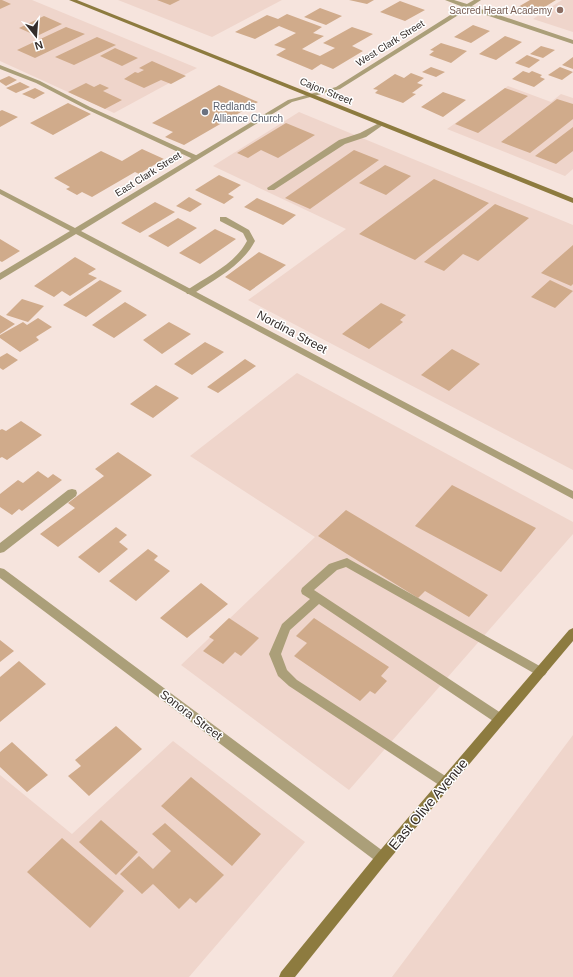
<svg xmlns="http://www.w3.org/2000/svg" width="573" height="977" font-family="Helvetica,sans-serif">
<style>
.built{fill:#efd5cb}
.building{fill:#d0ab8b}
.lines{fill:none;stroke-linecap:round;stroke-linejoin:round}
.lane{fill:#ab9f79;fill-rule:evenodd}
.street{fill:#ab9f79;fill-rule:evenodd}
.secondary{fill:#8d7b3f;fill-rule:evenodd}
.education-dot{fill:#8d6e63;stroke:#fff;stroke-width:1.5}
.worship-dot{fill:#6b7280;stroke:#fff;stroke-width:1.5}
.labels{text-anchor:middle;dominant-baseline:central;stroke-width:3;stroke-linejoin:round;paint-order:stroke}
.far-education-label{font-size:10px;fill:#785e54;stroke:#fff;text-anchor:end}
.far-street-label{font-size:10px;fill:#342d2a;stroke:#fff}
.far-worship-label{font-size:10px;fill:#5b616d;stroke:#fff;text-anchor:start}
.street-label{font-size:12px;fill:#342d2a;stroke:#fff}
.near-street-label{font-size:14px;fill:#342d2a;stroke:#fff}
</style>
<rect width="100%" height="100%" fill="#f6e4dd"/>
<path class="built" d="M0 0H32L197 68 114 113 0 61Z
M118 0H282L212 37Z
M562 0H573V32L533 19Z
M508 86 551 102 561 94 573 98V169L565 176 447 129Z
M299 112 573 225V470L248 300 346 229 213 166Z
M297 373 573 522V534L349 790 181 665 315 537 190 456Z
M573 735V977H392Z
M173 741 305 842 189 977H0V775L72 834Z"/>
<path class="building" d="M0 0H2L11 4 0 9Z
M157 0H180L170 5Z
M349 0H374L367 4Z
M530 0H556L535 13 518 7Z
M400 1 425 10 405 21 380 12Z
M320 8 342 16 326 25 304 17Z
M287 14 322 27 313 33 324 36 302 49 320 56 335 48 323 43 352 27 373 34 352 46 363 51 333 69 321 64 312 70 276 55 286 49 274 45 296 33 279 26 255 39 235 32 267 15 278 19Z
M44 16 62 24 37 36 19 28Z
M473 25 490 31 471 43 454 37Z
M66 27 85 34 35 58 17 50Z
M505 36 522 42 496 60 479 54Z
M97 37 116 45 74 65 55 57Z
M441 43 467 51 451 63 429 55 434 51 430 50Z
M541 46 555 50 543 58 530 54Z
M115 48 138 58 122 66 100 56Z
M527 55 540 60 529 68 515 63Z
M573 57V69L562 65Z
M152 61 186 76 171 84 161 80 144 88 124 79 135 72 138 73 144 70 139 68Z
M431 67 445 72 436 77 422 72Z
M560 67 573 72 562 80 548 75Z
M523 71 529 73 532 71 542 75 540 77 545 79 534 87 512 79Z
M411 73 424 78 417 83 423 85 412 93 416 94 403 103 375 93 378 90 373 89 395 74 404 78Z
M9 76 17 80 6 86 0 82V80Z
M20 82 30 87 16 93 6 88Z
M86 83 94 87 100 84 109 88 103 91 122 100 105 109 68 92Z
M219 85 258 102 184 145 165 137 173 132 152 123Z
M35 88 45 93 34 99 22 94Z
M505 88 528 96 478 133 455 124Z
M443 92 466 100 443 117 421 107Z
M557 99 573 104V119L530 153 501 142Z
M68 103 91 114 53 135 30 123Z
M2 110 18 117 0 127V111Z
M286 123 315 135 278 158 261 150 248 158 237 153Z
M573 127V151L556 164 535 156Z
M142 149 164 159 139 174 135 172 92 197 82 192 77 195 66 189 70 187 54 178 101 151 122 161Z
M354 150 379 160 310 209 285 198Z
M385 165 411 176 386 195 359 183Z
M219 175 241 185 228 194 234 197 224 204 195 190Z
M434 179 489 203 415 260 359 234Z
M189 197 202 204 190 212 176 206Z
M257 198 296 215 283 225 244 207Z
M155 202 175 212 140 233 121 223Z
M495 204 529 218 478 261 463 254 444 271 424 262Z
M178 218 197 228 168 247 148 236Z
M215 229 236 239 200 264 179 253Z
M0 239 20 251 2 262 0 261Z
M573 245V284L571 286 541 273Z
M259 252 286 265 250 291 225 277Z
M75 257 96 269 88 274 97 278 70 296 62 291 54 297 34 286Z
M100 280 122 291 86 317 63 305Z
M550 280 573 291 555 308 531 297Z
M22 299 44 306 28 322 6 315Z
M125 302 147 315 114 338 92 325Z
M381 303 406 315 400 320 403 322 369 349 342 334Z
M0 315 15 324 0 334Z
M38 318 52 327 36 337 39 340 20 352 0 338V335L23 322 27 325Z
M169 322 191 334 162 354 143 340Z
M205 342 224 352 192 375 174 364Z
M452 349 480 364 449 391 421 375Z
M7 353 18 360 3 370 0 368V357Z
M245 359 256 366 218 393 207 387Z
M156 385 179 398 153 418 130 404Z
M21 421 42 435 7 460 2 457 0 458V430L2 429 6 431Z
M118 452 152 475 58 547 40 534 75 508 68 503 104 476 95 469Z
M38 471 48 478 53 474 62 480 22 511 19 509 12 515 0 507V494L18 480 23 483Z
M452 485 536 528 501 572 415 526Z
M346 510 488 595 469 617 425 591 418 598 318 536Z
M116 527 127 535 119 542 128 549 99 573 78 557Z
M148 549 158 556 154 560 170 571 136 601 109 581Z
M201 583 228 604 187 638 160 618Z
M229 618 259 638 241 656 235 652 223 664 203 651 214 640 209 637Z
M314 618 389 667 381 676 387 681 375 694 370 691 360 701 294 656 307 643 296 636Z
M0 640 14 651 0 662Z
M19 661 46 684 0 722V677Z
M116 726 142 749 89 796 68 776 81 766 75 760Z
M12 742 48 775 27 792 0 767V752Z
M191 777 261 834 232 866 161 806Z
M101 820 138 852 116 875 79 842Z
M165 823 224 875 196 903 190 898 179 909 153 884 142 894 120 874 139 856 153 869 171 851 152 834Z
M62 838 124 891 90 928 27 872Z"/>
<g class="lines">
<path class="lane" d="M0 65 40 81 90 107 200 157 196 159H193L86 109 36 83 0 69Z
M381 122 385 124 383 125 366 137 345 144 274 190H268L267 188 339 140 360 133Z
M220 217H226L249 230 255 241C242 266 215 279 193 294H187L186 292 187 290C208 276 235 264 247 241L243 233 220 221Z
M72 489 76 490 77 493 76 496 4 552 0 553V543L68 490Z
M347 558 545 669 547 672 545 675 541 677 537 675 346 567 337 570 314 590 504 715 506 719 504 723 500 724 496 723 319 604 290 630 281 654 287 670 297 680 450 779 452 783 450 787 446 789 442 787 289 686 278 676 269 654 282 624 310 599 302 594 301 591 302 588 329 564Z"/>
<path class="street" d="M445 0H454L467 4 474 0H481L472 6 573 40V44L468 9 340 89 292 102 81 231 573 491V499L76 234 0 280V273L70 231 0 194V189L75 228 288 100 336 87 463 7Z
M0 568 4 569 387 854 389 858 387 862 382 864 377 862 0 578Z"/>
<path class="secondary" d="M69 0H77L573 198V203Z
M573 628V641L387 862 295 977H279L281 972 377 854 569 630Z"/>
</g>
<circle class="education-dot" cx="560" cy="10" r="4"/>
<circle class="worship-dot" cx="205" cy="112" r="4"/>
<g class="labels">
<g class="far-education-label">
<text x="552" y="10">Sacred Heart Academy</text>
</g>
<g class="far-street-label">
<text transform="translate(390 43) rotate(-32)">West Clark Street</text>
<text transform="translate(326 91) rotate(22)">Cajon Street</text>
<text transform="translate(148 174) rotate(-32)">East Clark Street</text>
</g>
<g class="far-worship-label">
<text x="213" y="106">Redlands<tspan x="213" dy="12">Alliance Church</tspan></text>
</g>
<g class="street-label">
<text transform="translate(292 332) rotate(28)">Nordina Street</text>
<text transform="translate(191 715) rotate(37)">Sonora Street</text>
</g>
<g class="near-street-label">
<text transform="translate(428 804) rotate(-50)">East Olive Avenue</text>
</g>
</g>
<g transform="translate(36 36) rotate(163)" stroke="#ffffff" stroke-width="3" paint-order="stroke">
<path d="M0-3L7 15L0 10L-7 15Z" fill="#342d2a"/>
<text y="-6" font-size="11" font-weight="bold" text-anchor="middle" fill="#342d2a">N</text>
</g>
</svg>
